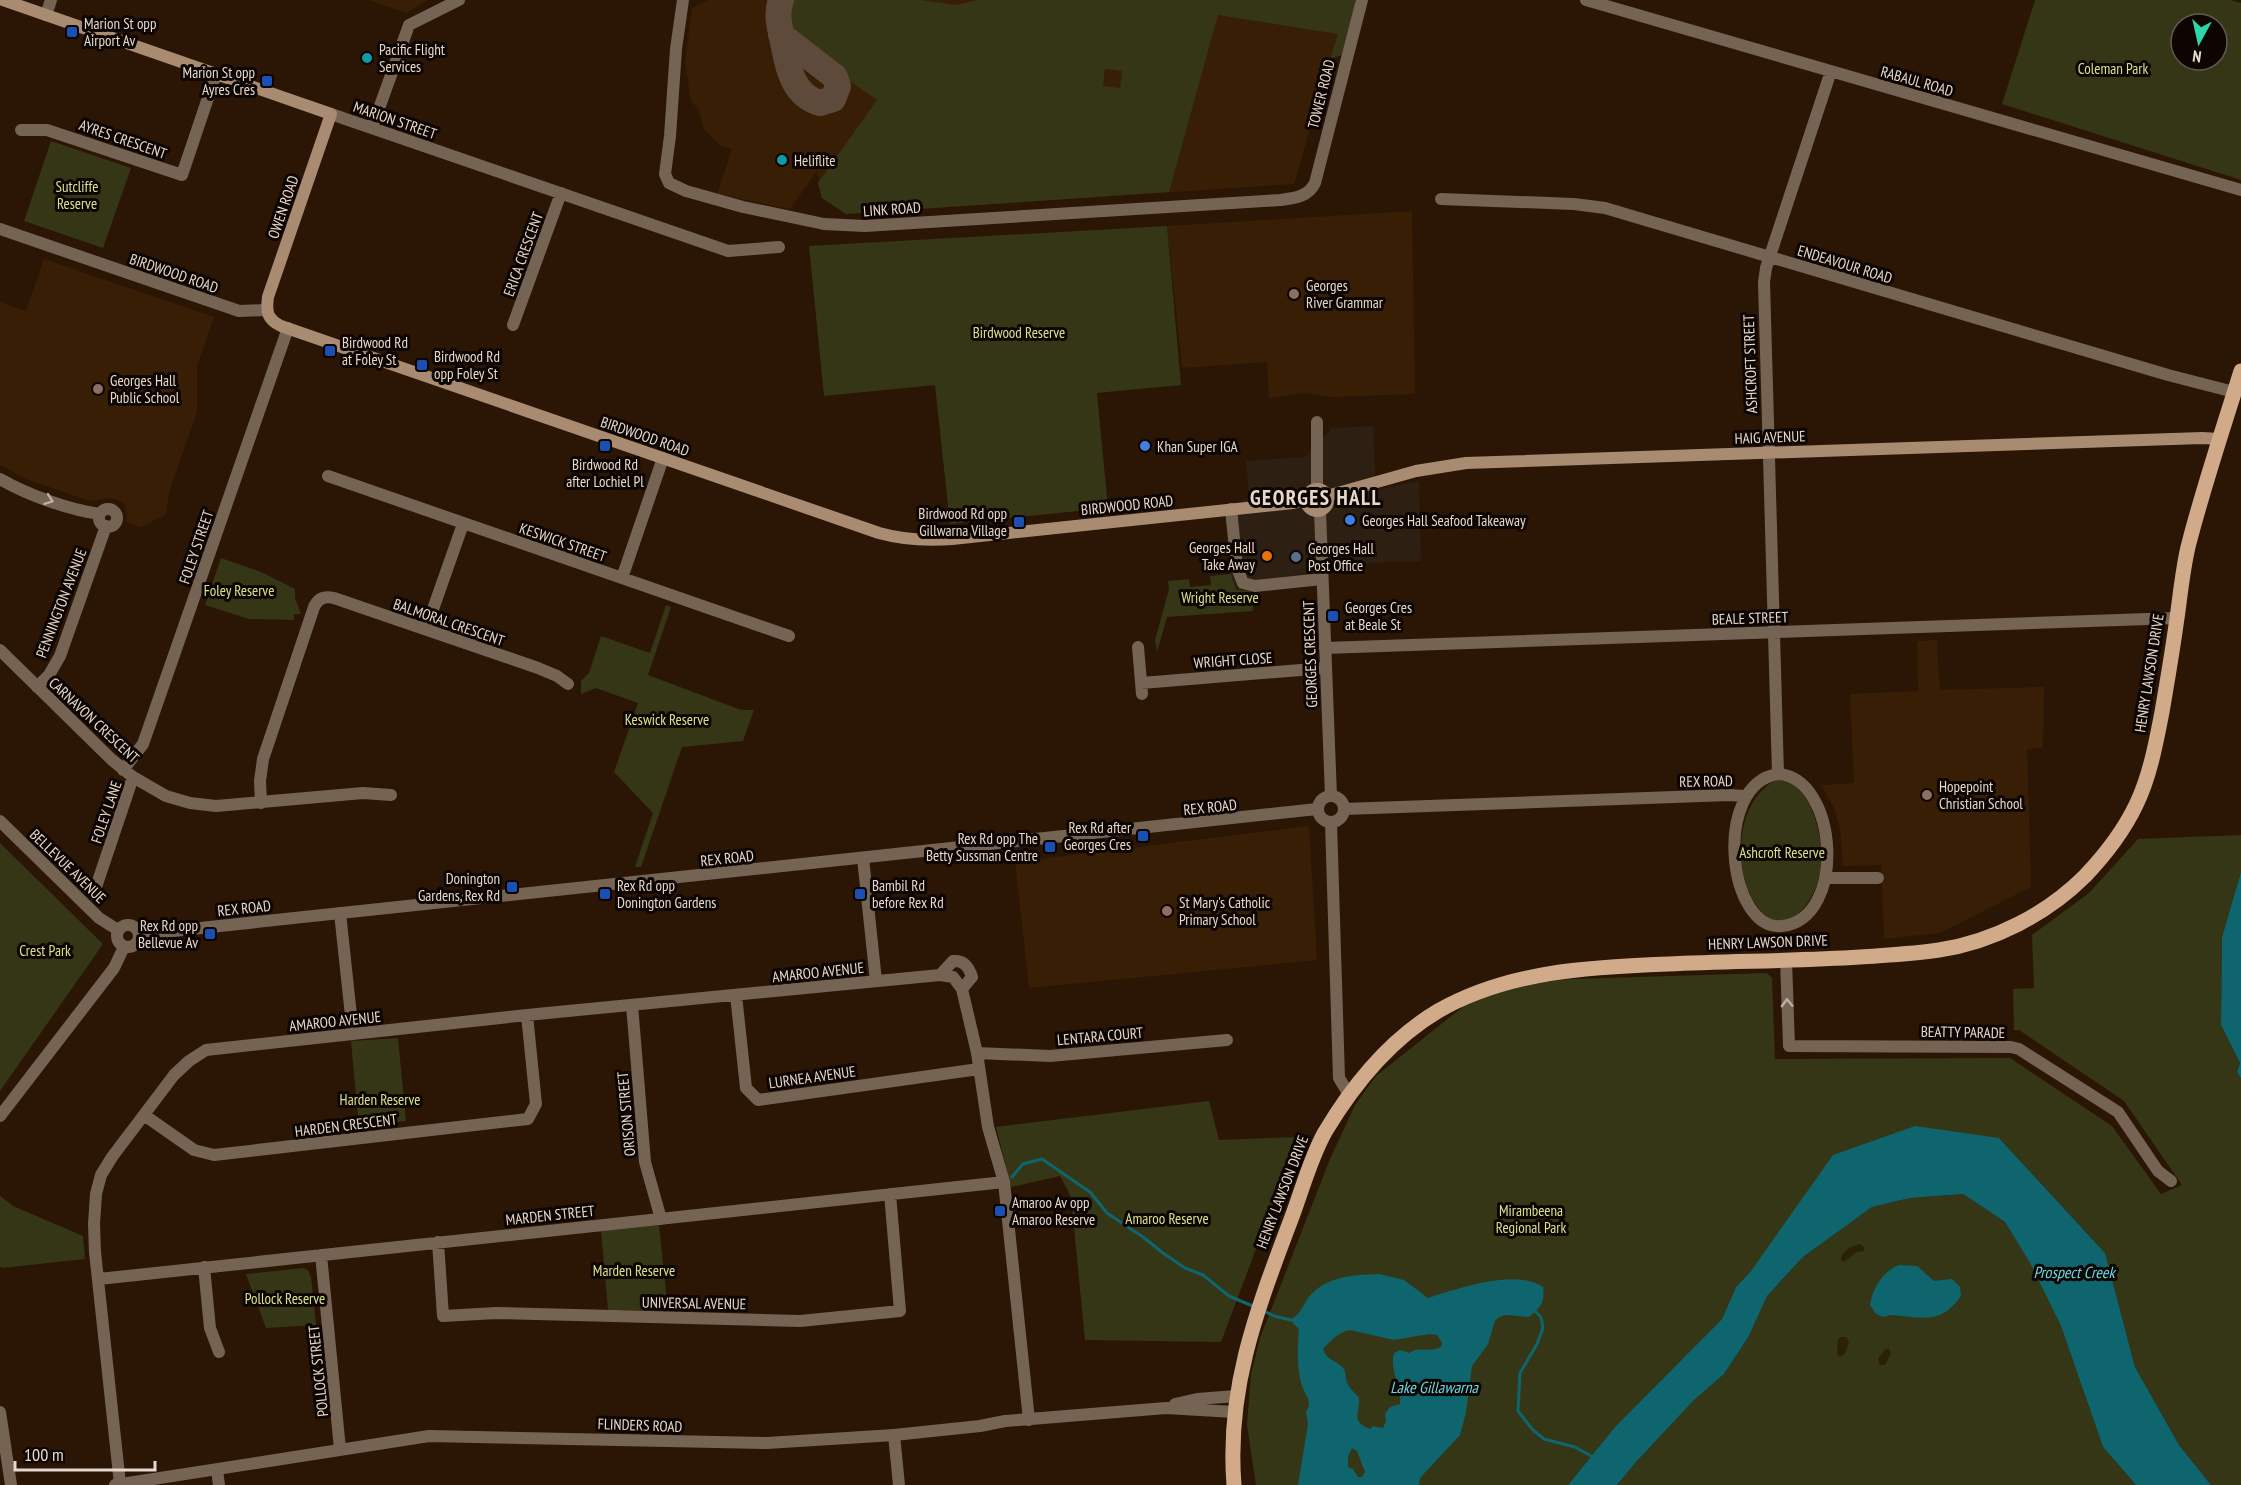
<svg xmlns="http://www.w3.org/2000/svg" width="2241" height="1485" font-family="'PT Sans Narrow',sans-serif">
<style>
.commercial{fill:#2d2013}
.built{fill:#381e05}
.green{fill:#343616;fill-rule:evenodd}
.sand{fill:#2b2202}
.water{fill:#0f656e;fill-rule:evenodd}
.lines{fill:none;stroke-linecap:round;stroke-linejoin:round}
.stream{stroke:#0f656e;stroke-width:3}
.taxiway{stroke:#5e4a3a;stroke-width:26}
.minor{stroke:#756353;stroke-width:12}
.tertiary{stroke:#756353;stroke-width:12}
.secondary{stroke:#a88b71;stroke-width:12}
.primary{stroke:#d1aa89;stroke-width:15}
.oneway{stroke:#beafa2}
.transit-dot{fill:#1a4fb4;stroke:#0d0501;stroke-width:2}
.culture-dot{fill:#0f9aa8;stroke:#0d0501;stroke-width:2}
.education-dot{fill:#8d6e63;stroke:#0d0501;stroke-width:2}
.shop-dot{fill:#3f7fe0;stroke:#0d0501;stroke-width:2}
.food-dot{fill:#e8710a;stroke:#0d0501;stroke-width:2}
.service-dot{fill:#5c6f8a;stroke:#0d0501;stroke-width:2}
.labels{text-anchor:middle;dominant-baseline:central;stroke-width:6;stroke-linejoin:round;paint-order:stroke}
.poi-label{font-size:15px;fill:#e6d8cc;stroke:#0d0501;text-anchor:start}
.park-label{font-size:15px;fill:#d9e18e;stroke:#0d0501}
.street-label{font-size:15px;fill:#e6d8cc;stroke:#0d0501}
.water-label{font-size:16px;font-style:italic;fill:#69dbe9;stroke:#0d0501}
.district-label{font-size:21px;font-weight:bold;letter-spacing:1.5px;fill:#e6d8cc;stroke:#0d0501}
</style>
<rect width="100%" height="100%" fill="#2b1605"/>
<path class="commercial" d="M1373 426 1376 490 1419 481 1421 561 1337 564 1309 569 1304 575 1305 585 1244 592 1236 590 1231 574 1225 517 1249 495 1246 461 1305 457 1332 428Z"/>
<path class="built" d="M369 0H428L406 13Z
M708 0H1348L1294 184 846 214 822 198 817 171 790 209 717 194 732 149 721 146 704 129 699 110 691 101 685 61 692 8Z
M1412 211 1415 394 1332 397 1304 393 1269 398 1267 362 1182 368 1167 226Z
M44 259 214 317 197 366V412L171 486 165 515 141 527 126 522 127 514 126 508 122 502 116 499 108 498 92 501 84 499 26 479 0 465V302L26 311Z
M1937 640 1940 690 2044 687 2043 748 2027 749 2031 887 1940 933 1884 939 1881 865 1843 866 1840 829 1833 806 1821 785 1854 783 1850 694 1918 691 1917 641Z
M1309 826 1317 960 1029 988 1015 862Z"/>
<path class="green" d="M785 0H921L957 5 977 0H1356L1342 55 1330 59 1338 34 1218 15 1169 192 846 214 822 198 818 183 877 100 793 42C783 28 781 16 785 0ZM1105 69 1122 71 1120 88 1103 86Z
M2035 0H2230L2241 3V180L2002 104ZM2181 24H2217V60H2181Z
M51 141 131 168 103 248 24 221Z
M1167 226 1181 385 1097 393 1108 508 950 524 935 385 824 396 809 246Z
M221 558 261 572 295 589V598L301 614H294V620L249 619 205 605Z
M1231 574 1236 590 1251 591 1253 611 1167 617 1157 652 1155 640 1169 589 1168 581 1189 579 1190 587 1211 585 1210 576Z
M666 605 671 607 648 675 741 710H754L743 741 682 747 641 867H635L653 813 614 772 638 703 596 688 581 694V681L589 673 601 636 650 653Z
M1776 780C1793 780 1803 792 1810 806 1819 826 1823 847 1821 868 1818 896 1789 943 1760 910 1731 876 1734 801 1776 780Z
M2241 835V872L2222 937 2221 1025 2240 1063 2237 1072 2241 1078V1485H2211L2179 1445 2135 1367 2105 1253 1999 1138 1751 1271 1736 1287 1722 1319 1615 1427 1568 1485H1256L1247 1425 1251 1374 1260 1338 1330 1159 1355 1105 1376 1076 1464 1006 1487 996 1530 983 1573 979 1767 973 1772 978 1775 1059 2010 1058 2112 1126 2161 1194 2182 1185 2124 1101 2019 1030H2014L2013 989 2034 988 2032 935 2089 893 2138 839Z
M0 843 103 944 0 1091Z
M398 1038 406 1121 359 1128 351 1041Z
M1209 1101 1219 1140 1298 1137 1221 1342 1085 1340 1071 1197 1060 1176 1011 1187 996 1127Z
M1963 1194 2005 1222 2030 1263 2061 1326 2103 1447 2136 1485H1617L1636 1462 1694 1400 1724 1374 1749 1336 1767 1296 1803 1257 1872 1207 1910 1198Z
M0 1196 13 1206 83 1236 85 1259 2 1268 0 1266Z
M659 1225 668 1311 608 1310 601 1230Z
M303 1268 308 1270 311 1277 316 1325 266 1328 246 1274Z"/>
<path class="sand" d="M1860 1244 1864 1247V1251L1857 1252 1844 1262 1841 1260C1841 1252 1852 1245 1860 1244Z
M1841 1337H1846L1849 1342 1845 1354 1840 1357 1837 1354 1838 1339Z
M1885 1349H1889L1891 1354 1885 1365H1880L1878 1359Z"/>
<path class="water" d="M2241 872V1078L2237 1072 2240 1063 2221 1025 2222 937Z
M1915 1126 1999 1138 2105 1253 2135 1367 2179 1445 2211 1485H2136L2103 1447 2061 1326 2030 1263 2005 1222 1963 1194 1910 1198 1872 1207 1803 1257 1767 1296 1749 1336 1724 1374 1694 1400 1636 1462 1617 1485H1568L1615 1427 1722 1319 1736 1287 1751 1271 1833 1155Z
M1900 1265 1917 1266 1934 1281 1952 1279 1960 1287 1961 1296C1940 1326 1921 1317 1890 1315L1884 1317 1876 1314 1870 1305C1872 1289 1884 1269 1900 1265Z
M1379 1274 1404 1280 1428 1298C1457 1289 1516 1268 1543 1287 1545 1302 1541 1307 1529 1317L1506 1315 1499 1317 1495 1321 1488 1344 1472 1366 1466 1412 1460 1435 1420 1478 1419 1485H1298L1308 1424 1306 1412 1309 1406 1308 1398C1296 1381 1297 1352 1299 1329L1290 1320C1302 1313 1301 1308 1308 1298 1326 1276 1352 1275 1379 1274ZM1350 1330 1394 1340 1429 1334 1437 1335 1442 1343 1441 1347C1429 1353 1420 1346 1409 1353L1400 1350 1394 1353C1389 1370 1402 1387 1400 1404L1390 1407 1385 1414 1386 1421 1383 1428 1373 1426 1370 1429C1350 1421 1360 1415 1359 1398 1355 1393 1349 1388 1347 1382 1345 1377 1347 1373 1343 1368 1336 1360 1326 1360 1323 1349 1329 1342 1340 1331 1350 1330ZM1352 1448 1357 1451 1365 1472 1362 1477H1358L1353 1469 1348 1467V1456Z"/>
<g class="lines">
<path class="stream" d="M1012 1177 1023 1164 1042 1159 1090 1192 1107 1213 1143 1237 1163 1253 1185 1268 1203 1275 1229 1296 1255 1307
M1534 1310 1541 1317 1543 1328 1537 1344 1520 1373 1518 1411 1532 1429 1544 1439 1575 1447 1593 1457
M1264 1311 1274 1316 1291 1320"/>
<path class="taxiway" d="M781 0C775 17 781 30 784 47 788 69 794 96 820 103L833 99 838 86 835 77 781 35"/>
<path class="minor" d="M683 0 676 49 670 136 665 174 669 183 686 191 743 207 824 224 865 226 1280 200C1295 198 1308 197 1315 183L1362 0
M1586 0 2241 190
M46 15 51 0
M331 114 728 251 779 247
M372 128 409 25 459 0
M21 130H47L182 175 216 74
M1441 199 1574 204 1605 208 2168 375 2234 392
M0 229 239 311 266 310
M513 325 561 193
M328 476 789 636
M0 479C28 495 69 510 100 514
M1317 487V422
M1231 509 1237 568 1243 583 1255 586 1322 579
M99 518a9 9 0 1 1 18 0a9 9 0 1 1-18 0Z
M622 578 663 458
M426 629 463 524
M1138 647 1142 694
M1325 648 2177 618
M0 650 111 759 133 777 166 796 190 803 216 806 363 793 391 795
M1142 683 1325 668
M37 687 49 675 60 656 106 526
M123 770 143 744 288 328
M1778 774 1764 282 1766 268 1831 71
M1778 774C1838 777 1848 919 1782 926 1727 931 1712 784 1778 774Z
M261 803 260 781 263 759 314 607C318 598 325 596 334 598L538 668 557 676 568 684
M1344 809 1729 795 1745 796
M0 821 99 918 118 930
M863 858 876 981
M1826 878H1878
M95 890 133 777
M340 913 353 1034
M1786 960 1789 1046 2011 1047 2019 1049 2118 1112 2158 1171 2171 1181
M940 975 953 961C964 960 969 967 972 977L962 989
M736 995 746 1088 758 1100 979 1069
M632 1005 645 1162 661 1219
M977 1053 1050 1056 1227 1040
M144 1115 194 1150 214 1155 528 1119 536 1104 527 1015
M438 1242 443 1316 496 1313 800 1321 900 1311 890 1194
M321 1255 340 1449
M204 1267 210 1328 219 1352
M99 1279 1004 1182
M0 1412 11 1485
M894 1435 899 1485
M217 1470 219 1485
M120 1484 95 1252 94 1224 96 1194 101 1175 112 1157 174 1075 189 1061 206 1050 527 1015 940 975 953 977 962 989 977 1053 988 1127 1004 1182 1029 1420"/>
<path class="tertiary" d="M1320 511 1331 796
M1318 809a13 13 0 1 1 26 0a13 13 0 1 1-26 0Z
M1331 823 1339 1078 1350 1096
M117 936a11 11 0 1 1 22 0a11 11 0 1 1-22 0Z
M139 933H154L1317 809
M0 1116 114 968 124 947
M1175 1404 1197 1399 1237 1396
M115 1485 429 1436 767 1443 894 1435 980 1426 1005 1421 1166 1408 1234 1412"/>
<path class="secondary" d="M3 0 331 114 268 297C266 312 267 319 281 326L879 533C904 540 926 541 952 539L1293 503 1306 499
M1306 500a11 11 0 1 1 22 0a11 11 0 1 1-22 0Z
M1327 496 1416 471 1466 463 2202 438 2219 439"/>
<path class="primary" d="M1234 1485C1226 1385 1259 1305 1293 1214 1303 1187 1311 1157 1325 1132 1353 1085 1391 1039 1438 1011 1508 971 1589 967 1668 964 1732 961 1796 961 1860 957 1887 955 1913 954 1939 950 1993 942 2047 914 2085 876 2105 855 2124 830 2136 805 2150 776 2156 743 2162 712 2167 683 2172 654 2176 625 2180 599 2182 573 2188 547 2203 488 2223 429 2241 371"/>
</g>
<defs><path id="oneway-chevron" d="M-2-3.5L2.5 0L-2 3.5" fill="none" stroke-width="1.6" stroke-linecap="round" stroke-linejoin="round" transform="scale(1.5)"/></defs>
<g class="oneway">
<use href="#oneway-chevron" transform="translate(49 500) rotate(20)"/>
<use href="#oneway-chevron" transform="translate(1787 1003) rotate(-92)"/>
</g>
<g class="transit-dot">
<rect x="66" y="26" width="12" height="12" rx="3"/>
<rect x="261" y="75" width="12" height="12" rx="3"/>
<rect x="324" y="345" width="12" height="12" rx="3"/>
<rect x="416" y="359" width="12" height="12" rx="3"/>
<rect x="599" y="440" width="12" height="12" rx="3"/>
<rect x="1013" y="516" width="12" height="12" rx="3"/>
<rect x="1327" y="610" width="12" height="12" rx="3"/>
<rect x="1137" y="830" width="12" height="12" rx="3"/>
<rect x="1044" y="841" width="12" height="12" rx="3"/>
<rect x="506" y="881" width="12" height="12" rx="3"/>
<rect x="599" y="888" width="12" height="12" rx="3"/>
<rect x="854" y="888" width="12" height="12" rx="3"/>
<rect x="204" y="928" width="12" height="12" rx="3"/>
<rect x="994" y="1205" width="12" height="12" rx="3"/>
</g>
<g class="culture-dot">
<circle cx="367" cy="58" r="6"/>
<circle cx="782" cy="160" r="6"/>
</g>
<g class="education-dot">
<circle cx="1294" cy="294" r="6"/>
<circle cx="98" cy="389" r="6"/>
<circle cx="1927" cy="795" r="6"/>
<circle cx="1167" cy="911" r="6"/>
</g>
<g class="shop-dot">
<circle cx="1145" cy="446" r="6"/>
<circle cx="1350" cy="520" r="6"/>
</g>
<circle class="food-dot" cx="1267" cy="556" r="6"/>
<circle class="service-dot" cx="1296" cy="557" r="6"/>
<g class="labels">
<g class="poi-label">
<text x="84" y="23">Marion St opp<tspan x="84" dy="17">Airport Av</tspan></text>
<text x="379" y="49">Pacific Flight<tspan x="379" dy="17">Services</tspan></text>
<text x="255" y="72" text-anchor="end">Marion St opp<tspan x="255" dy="17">Ayres Cres</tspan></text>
<text x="794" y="160">Heliflite</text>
<text x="1306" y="285">Georges<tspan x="1306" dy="17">River Grammar</tspan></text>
<text x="342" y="342">Birdwood Rd<tspan x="342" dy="17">at Foley St</tspan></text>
<text x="434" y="356">Birdwood Rd<tspan x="434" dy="17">opp Foley St</tspan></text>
<text x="110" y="380">Georges Hall<tspan x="110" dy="17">Public School</tspan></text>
<text x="1157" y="446">Khan Super IGA</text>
<text x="605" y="464" text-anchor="middle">Birdwood Rd<tspan x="605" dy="17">after Lochiel Pl</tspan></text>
<text x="1007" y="513" text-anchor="end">Birdwood Rd opp<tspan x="1007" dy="17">Gillwarna Village</tspan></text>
<text x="1362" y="520">Georges Hall Seafood Takeaway</text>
<text x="1255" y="547" text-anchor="end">Georges Hall<tspan x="1255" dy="17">Take Away</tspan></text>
<text x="1308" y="548">Georges Hall<tspan x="1308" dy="17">Post Office</tspan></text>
<text x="1345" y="607">Georges Cres<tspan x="1345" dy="17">at Beale St</tspan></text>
<text x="1939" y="786">Hopepoint<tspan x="1939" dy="17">Christian School</tspan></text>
<text x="1131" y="827" text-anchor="end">Rex Rd after<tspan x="1131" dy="17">Georges Cres</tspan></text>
<text x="1038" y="838" text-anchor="end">Rex Rd opp The<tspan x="1038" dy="17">Betty Sussman Centre</tspan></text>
<text x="500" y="878" text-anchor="end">Donington<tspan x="500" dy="17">Gardens, Rex Rd</tspan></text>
<text x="617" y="885">Rex Rd opp<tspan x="617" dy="17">Donington Gardens</tspan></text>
<text x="872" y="885">Bambil Rd<tspan x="872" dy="17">before Rex Rd</tspan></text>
<text x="1179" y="902">St Mary's Catholic<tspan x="1179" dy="17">Primary School</tspan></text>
<text x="198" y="925" text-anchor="end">Rex Rd opp<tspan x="198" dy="17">Bellevue Av</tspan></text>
<text x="1012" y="1202">Amaroo Av opp<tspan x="1012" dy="17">Amaroo Reserve</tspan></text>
</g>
<g class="park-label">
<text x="2113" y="68">Coleman Park</text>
<text x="77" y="186">Sutcliffe<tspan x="77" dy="17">Reserve</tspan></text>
<text x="1019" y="332">Birdwood Reserve</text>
<text x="239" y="590">Foley Reserve</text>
<text x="1220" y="597">Wright Reserve</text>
<text x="667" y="719">Keswick Reserve</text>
<text x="1782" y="852">Ashcroft Reserve</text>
<text x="45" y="950">Crest Park</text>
<text x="380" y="1099">Harden Reserve</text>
<text x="1531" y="1210">Mirambeena<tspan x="1531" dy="17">Regional Park</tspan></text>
<text x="1167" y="1218">Amaroo Reserve</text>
<text x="634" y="1270">Marden Reserve</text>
<text x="285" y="1298">Pollock Reserve</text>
</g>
<g class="street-label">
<text transform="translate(1917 81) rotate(16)">RABAUL ROAD</text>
<text transform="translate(1321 94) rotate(-76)">TOWER ROAD</text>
<text transform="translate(395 120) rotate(19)">MARION STREET</text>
<text transform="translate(123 139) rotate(19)">AYRES CRESCENT</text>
<text transform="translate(283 207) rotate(-71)">OWEN ROAD</text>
<text transform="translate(892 209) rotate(-4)">LINK ROAD</text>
<text transform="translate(523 254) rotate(-70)">ERICA CRESCENT</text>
<text transform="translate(1845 264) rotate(17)">ENDEAVOUR ROAD</text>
<text transform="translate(174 273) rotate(19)">BIRDWOOD ROAD</text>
<text transform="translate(1750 364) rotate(-92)">ASHCROFT STREET</text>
<text transform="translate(645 436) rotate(19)">BIRDWOOD ROAD</text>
<text transform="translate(1770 437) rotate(-2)">HAIG AVENUE</text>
<text transform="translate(1127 505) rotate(-6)">BIRDWOOD ROAD</text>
<text transform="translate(563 542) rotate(19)">KESWICK STREET</text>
<text transform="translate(196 547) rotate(-71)">FOLEY STREET</text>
<text transform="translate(61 603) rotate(-69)">PENNINGTON AVENUE</text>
<text transform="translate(1750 618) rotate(-2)">BEALE STREET</text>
<text transform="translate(449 622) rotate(19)">BALMORAL CRESCENT</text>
<text transform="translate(1310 654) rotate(-92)">GEORGES CRESCENT</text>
<text transform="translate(1233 660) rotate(-4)">WRIGHT CLOSE</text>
<text transform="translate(2149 673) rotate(-81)">HENRY LAWSON DRIVE</text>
<text transform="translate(94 720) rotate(43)">CARNAVON CRESCENT</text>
<text transform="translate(1706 781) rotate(-1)">REX ROAD</text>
<text transform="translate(1210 807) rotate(-6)">REX ROAD</text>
<text transform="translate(106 812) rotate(-71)">FOLEY LANE</text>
<text transform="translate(727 858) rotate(-6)">REX ROAD</text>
<text transform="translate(68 866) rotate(44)">BELLEVUE AVENUE</text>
<text transform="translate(244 908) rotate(-6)">REX ROAD</text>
<text transform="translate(1768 942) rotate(-2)">HENRY LAWSON DRIVE</text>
<text transform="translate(818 972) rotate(-6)">AMAROO AVENUE</text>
<text transform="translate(335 1021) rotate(-6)">AMAROO AVENUE</text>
<text transform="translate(1963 1032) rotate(1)">BEATTY PARADE</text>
<text transform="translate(1100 1036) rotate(-5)">LENTARA COURT</text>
<text transform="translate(812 1077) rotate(-8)">LURNEA AVENUE</text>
<text transform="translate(626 1114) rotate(-95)">ORISON STREET</text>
<text transform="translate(346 1125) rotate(-7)">HARDEN CRESCENT</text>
<text transform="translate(1282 1192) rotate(-69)">HENRY LAWSON DRIVE</text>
<text transform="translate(550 1215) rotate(-6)">MARDEN STREET</text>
<text transform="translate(694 1303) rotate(1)">UNIVERSAL AVENUE</text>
<text transform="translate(318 1371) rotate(-96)">POLLOCK STREET</text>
<text transform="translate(640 1425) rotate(2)">FLINDERS ROAD</text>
</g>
<g class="water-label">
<text x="2074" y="1272">Prospect Creek</text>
<text x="1434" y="1387">Lake Gillawarna</text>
</g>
<g class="district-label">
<text x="1316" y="497">GEORGES HALL</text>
</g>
</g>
<g transform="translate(2199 42) rotate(188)"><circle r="28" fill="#0d0501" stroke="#645952" stroke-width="1.5"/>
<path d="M0-4.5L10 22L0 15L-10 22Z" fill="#30d4a9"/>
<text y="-9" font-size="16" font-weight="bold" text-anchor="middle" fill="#e6d8cc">N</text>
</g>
<path d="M15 1461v9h140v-9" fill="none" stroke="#e6d8cc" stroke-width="3"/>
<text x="24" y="1461" font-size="18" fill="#e6d8cc" stroke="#0d0501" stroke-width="4.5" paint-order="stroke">100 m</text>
</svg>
